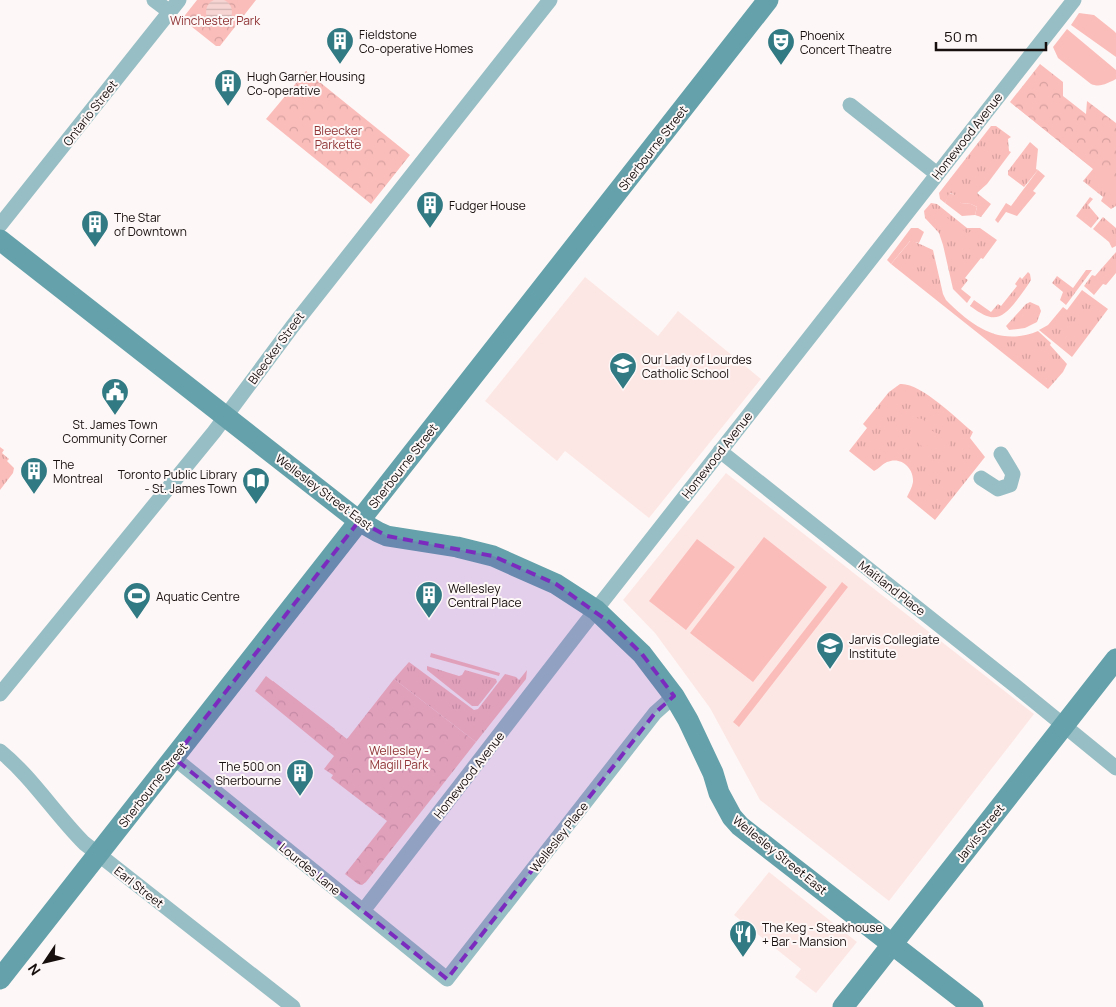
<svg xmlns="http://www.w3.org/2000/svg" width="1116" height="1007" font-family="Manrope,sans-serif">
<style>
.built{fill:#fde7e5}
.grass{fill:url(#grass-tufts)}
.forest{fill:url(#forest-crowns)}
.garden{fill:#fbbdba}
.water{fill:url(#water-rules)}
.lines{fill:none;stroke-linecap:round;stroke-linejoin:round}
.street{stroke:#97bec4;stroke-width:15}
.secondary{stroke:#64a1aa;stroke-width:21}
.marked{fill:#7b2cbf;fill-opacity:0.2;stroke:#7b2cbf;stroke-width:4;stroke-dasharray:10 6;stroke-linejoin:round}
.labels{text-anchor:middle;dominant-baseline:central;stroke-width:4;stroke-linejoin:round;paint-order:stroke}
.park-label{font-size:12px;fill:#903436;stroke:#fdf8f7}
.poi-label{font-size:12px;fill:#170e0e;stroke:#fdf8f7;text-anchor:start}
.street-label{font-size:12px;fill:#170e0e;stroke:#fdf8f7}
</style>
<defs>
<pattern id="grass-tufts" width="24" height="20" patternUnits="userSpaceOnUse" patternTransform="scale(1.25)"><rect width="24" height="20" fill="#fbbdba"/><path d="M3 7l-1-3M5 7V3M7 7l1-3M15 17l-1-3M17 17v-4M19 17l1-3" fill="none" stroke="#d6a19f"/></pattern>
<pattern id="forest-crowns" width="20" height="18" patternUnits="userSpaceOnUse" patternTransform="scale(1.25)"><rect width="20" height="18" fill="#fbbdba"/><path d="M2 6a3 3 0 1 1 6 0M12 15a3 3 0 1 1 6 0" fill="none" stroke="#d6a19f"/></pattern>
<pattern id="water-rules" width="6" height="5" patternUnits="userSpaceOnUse" patternTransform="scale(1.25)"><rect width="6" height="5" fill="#f6d4d2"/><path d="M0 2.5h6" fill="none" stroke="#d2b5b3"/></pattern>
</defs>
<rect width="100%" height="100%" fill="#fdf8f7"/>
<path class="built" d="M585 277 658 336 678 311 761 379 649 518 565 451 557 461 485 401Z
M726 473 1034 714 889 901 760 800 710 708 655 633 623 600Z
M769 872 857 942 816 993 795 977 801 969 734 915Z"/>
<path class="grass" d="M1010 102 1116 162V206L1111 209 1101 201 1103 197 1083 181 1093 169Z
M991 126H996L1011 137 1008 139 1009 151 1011 152 987 184 977 193 991 204 981 217 975 215 977 207 971 204 961 203 953 194 950 193 945 203 940 199 939 193Z
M1030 142 1038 149 1036 169 1038 170 1024 187 1008 175V171Z
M1090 197 1093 199 1088 205 1099 218 1091 228 1076 216Z
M931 203 937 204 967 228H980L997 240 983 259 981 258 965 278 968 280 961 289 971 297 967 303 953 289 943 245 939 233 925 218 924 211Z
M1103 217 1116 228V246L1112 248 1109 242 1093 229Z
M911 240 933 250 943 294 946 300C972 326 1000 347 1038 331L1051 343 1050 345 1067 364 1063 372 1048 389 891 264Z
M1116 252V273L1106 285 1103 284 1094 295 1084 286 1092 275 1095 276Z
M1086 270H1092L1066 305 1060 300 1063 292 1052 283 1057 276 1073 288Z
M1028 272 1030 274 1031 280C1027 287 1022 293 1017 300 1000 322 992 322 970 306L974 300 991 312 998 304 1001 306 1017 286 1015 284 1020 277 1022 279Z
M1082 290 1108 309 1072 357 1039 330 1048 325 1063 307 1067 310Z
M1030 302 1039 306 1041 311 1037 322 1025 328 1009 330 1006 326 1026 304Z
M900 384C920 382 957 419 973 432L970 438 985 457 935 520 907 497C909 492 912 488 913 482 914 468 901 456 887 462 882 464 879 469 874 471L849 451 867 428 863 424 889 392Z
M0 447 4 450 2 453 9 459 7 461 14 468 13 473 0 490Z
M409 662 474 710 478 709 505 674 516 677 519 680 527 670 526 679 476 742 394 679Z
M427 666 459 676 462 675 465 670 496 679 497 682 478 706H472L427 670Z"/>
<path class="forest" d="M197 0H256L220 46H216L182 19Z
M1040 64 1063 82V96L1086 114 1087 101 1116 123V187L1010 102Z
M306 71 410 155 371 204 266 119Z
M266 676 347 739 394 679 476 742 366 882 362 885 358 884 345 874 387 821 331 778 333 775 324 769 334 756 255 691Z"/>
<path class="garden" d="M1079 13 1094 15 1114 31 1116 33V57L1071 25Z
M1067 29 1116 70V79C1108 83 1100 88 1091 84L1058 58 1053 47Z
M1038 170 1045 176 1033 191 1036 193 1017 216 1006 212 998 223 995 220 1006 203 1011 206Z
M949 193 958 196 961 203 971 204 977 207 975 215 962 216 945 203Z
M939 210 953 223 967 233 972 231 977 234 980 239 976 245C959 247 959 233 948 225 943 221 938 223 934 217L936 212Z
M911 228H918L924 232 919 243 910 241 891 264 887 260Z
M916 418 923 419 931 430 948 440C951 445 950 451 945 455 921 447 915 447 908 421Z
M764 537 827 587 753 682 690 633Z
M697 539 735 567 686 630 649 601Z
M842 582 848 587 739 727 733 722Z
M431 653 500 673 499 676 430 657Z
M273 681 335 729 333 732 271 684Z"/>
<path class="water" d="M206 12a13 13 0 1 1 26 0a13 13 0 1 1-26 0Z"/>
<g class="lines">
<path class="street" d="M154 0 170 12
M850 105 937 174
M0 225 179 0
M720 451 1018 688 1116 768
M981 478 998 489 1010 485 1013 474 1001 454
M0 694 214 432 292 327 550 0
M0 751C32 777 55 814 84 843L293 1007
M174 758 447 979 655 713 674 696
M363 911 580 630 1074 0"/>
<path class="secondary" d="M0 240 359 521 378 532 387 536 457 547 493 556 556 584 596 610 642 654 674 696 688 720 713 773 719 793 732 817 740 826 781 858 973 1007
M0 979 768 0
M843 1007 1116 659"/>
</g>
<path class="marked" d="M359 521 387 536 493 556 556 584 609 622 642 654 674 696 655 713 447 979 174 758Z"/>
<defs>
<symbol id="building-pin" viewBox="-11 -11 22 30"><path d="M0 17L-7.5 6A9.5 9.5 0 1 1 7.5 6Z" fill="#317983" stroke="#fdf8f7"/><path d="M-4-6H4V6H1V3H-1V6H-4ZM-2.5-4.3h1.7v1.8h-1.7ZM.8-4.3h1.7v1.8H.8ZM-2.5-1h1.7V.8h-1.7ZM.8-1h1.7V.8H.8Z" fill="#fff"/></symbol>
<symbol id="theatre-pin" viewBox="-11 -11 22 30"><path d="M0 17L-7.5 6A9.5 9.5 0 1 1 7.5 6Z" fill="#317983" stroke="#fdf8f7"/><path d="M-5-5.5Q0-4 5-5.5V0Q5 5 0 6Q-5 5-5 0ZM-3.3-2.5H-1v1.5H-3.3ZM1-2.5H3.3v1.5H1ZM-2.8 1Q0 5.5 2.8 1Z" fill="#fff"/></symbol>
<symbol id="school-pin" viewBox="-11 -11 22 30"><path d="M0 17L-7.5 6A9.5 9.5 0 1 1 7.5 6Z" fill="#317983" stroke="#fdf8f7"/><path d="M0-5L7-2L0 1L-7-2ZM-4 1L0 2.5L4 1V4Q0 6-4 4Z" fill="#fff"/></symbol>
<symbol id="civic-pin" viewBox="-11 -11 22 30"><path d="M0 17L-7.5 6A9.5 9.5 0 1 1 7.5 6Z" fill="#317983" stroke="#fdf8f7"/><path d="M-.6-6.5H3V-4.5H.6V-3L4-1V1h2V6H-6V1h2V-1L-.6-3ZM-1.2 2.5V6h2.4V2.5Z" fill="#fff"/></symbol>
<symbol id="library-pin" viewBox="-11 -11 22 30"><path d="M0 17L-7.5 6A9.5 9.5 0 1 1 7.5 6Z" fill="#317983" stroke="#fdf8f7"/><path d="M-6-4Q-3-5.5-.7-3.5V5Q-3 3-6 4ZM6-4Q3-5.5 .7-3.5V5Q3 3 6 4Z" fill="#fff"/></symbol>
<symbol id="stadium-pin" viewBox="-11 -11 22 30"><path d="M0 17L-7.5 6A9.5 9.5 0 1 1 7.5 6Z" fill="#317983" stroke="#fdf8f7"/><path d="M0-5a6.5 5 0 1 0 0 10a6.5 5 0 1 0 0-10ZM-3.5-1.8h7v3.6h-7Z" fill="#fff"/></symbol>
<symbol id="restaurant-pin" viewBox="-11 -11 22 30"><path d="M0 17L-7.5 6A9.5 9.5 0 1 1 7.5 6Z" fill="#317983" stroke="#fdf8f7"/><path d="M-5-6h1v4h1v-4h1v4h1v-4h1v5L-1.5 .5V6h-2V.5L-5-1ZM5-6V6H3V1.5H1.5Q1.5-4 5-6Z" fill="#fff"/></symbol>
</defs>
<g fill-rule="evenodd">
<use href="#building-pin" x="324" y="25" width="32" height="43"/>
<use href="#theatre-pin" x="765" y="26" width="32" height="43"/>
<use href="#building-pin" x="212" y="67" width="32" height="43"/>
<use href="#building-pin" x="414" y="189" width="32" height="43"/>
<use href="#building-pin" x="79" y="208" width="32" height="43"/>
<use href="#school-pin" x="607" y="350" width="32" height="43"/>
<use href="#civic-pin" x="99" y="376" width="32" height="43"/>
<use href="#building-pin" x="18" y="455" width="32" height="43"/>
<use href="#library-pin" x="240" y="465" width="32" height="43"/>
<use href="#building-pin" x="413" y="579" width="32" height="43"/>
<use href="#stadium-pin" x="121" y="580" width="32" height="43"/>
<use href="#school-pin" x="814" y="630" width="32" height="43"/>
<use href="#building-pin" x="284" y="757" width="32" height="43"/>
<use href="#restaurant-pin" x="727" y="918" width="32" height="43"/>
</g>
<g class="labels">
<g class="park-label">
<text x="215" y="20">Winchester Park</text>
<text x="338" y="130">Bleecker<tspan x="338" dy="14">Parkette</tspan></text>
<text x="399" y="750">Wellesley -<tspan x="399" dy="14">Magill Park</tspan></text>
</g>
<g class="poi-label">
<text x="359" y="34">Fieldstone<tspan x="359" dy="14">Co-operative Homes</tspan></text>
<text x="800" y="35">Phoenix<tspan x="800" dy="14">Concert Theatre</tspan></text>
<text x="247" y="76">Hugh Garner Housing<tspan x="247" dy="14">Co-operative</tspan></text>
<text x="449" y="205">Fudger House</text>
<text x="114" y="217">The Star<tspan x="114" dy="14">of Downtown</tspan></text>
<text x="642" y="359">Our Lady of Lourdes<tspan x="642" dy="14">Catholic School</tspan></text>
<text x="115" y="424" text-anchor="middle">St. James Town<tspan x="115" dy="14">Community Corner</tspan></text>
<text x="53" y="464">The<tspan x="53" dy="14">Montreal</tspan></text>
<text x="237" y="474" text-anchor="end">Toronto Public Library<tspan x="237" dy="14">- St. James Town</tspan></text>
<text x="448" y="588">Wellesley<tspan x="448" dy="14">Central Place</tspan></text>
<text x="156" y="596">Aquatic Centre</text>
<text x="849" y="639">Jarvis Collegiate<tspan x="849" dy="14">Institute</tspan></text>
<text x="281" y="766" text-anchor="end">The 500 on<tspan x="281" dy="14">Sherbourne</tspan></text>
<text x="762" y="927">The Keg - Steakhouse<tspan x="762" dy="14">+ Bar - Mansion</tspan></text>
</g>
<g class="street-label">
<text transform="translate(90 113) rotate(-52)">Ontario Street</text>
<text transform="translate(967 136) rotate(-52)">Homewood Avenue</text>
<text transform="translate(653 148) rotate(-52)">Sherbourne Street</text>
<text transform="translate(276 348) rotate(-54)">Bleecker Street</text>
<text transform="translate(717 455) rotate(-52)">Homewood Avenue</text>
<text transform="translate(403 466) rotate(-52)">Sherbourne Street</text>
<text transform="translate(324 492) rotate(37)">Wellesley Street East</text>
<text transform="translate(892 588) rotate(38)">Maitland Place</text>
<text transform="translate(469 775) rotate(-52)">Homewood Avenue</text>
<text transform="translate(153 785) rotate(-52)">Sherbourne Street</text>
<text transform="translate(980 833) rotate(-52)">Jarvis Street</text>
<text transform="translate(559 837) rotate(-52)">Wellesley Place</text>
<text transform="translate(780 855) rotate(39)">Wellesley Street East</text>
<text transform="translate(310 869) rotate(39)">Lourdes Lane</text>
<text transform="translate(139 887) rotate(38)">Earl Street</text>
</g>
</g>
<g transform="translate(45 962) rotate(235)" stroke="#fdf8f7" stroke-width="4" paint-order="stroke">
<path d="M0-4L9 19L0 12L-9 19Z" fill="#170e0e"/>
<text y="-8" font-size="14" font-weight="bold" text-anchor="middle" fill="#170e0e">N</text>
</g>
<path d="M936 42v8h110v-8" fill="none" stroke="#170e0e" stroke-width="2.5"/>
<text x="944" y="42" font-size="15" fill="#170e0e" stroke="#fdf8f7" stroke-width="4" paint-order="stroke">50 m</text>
</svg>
